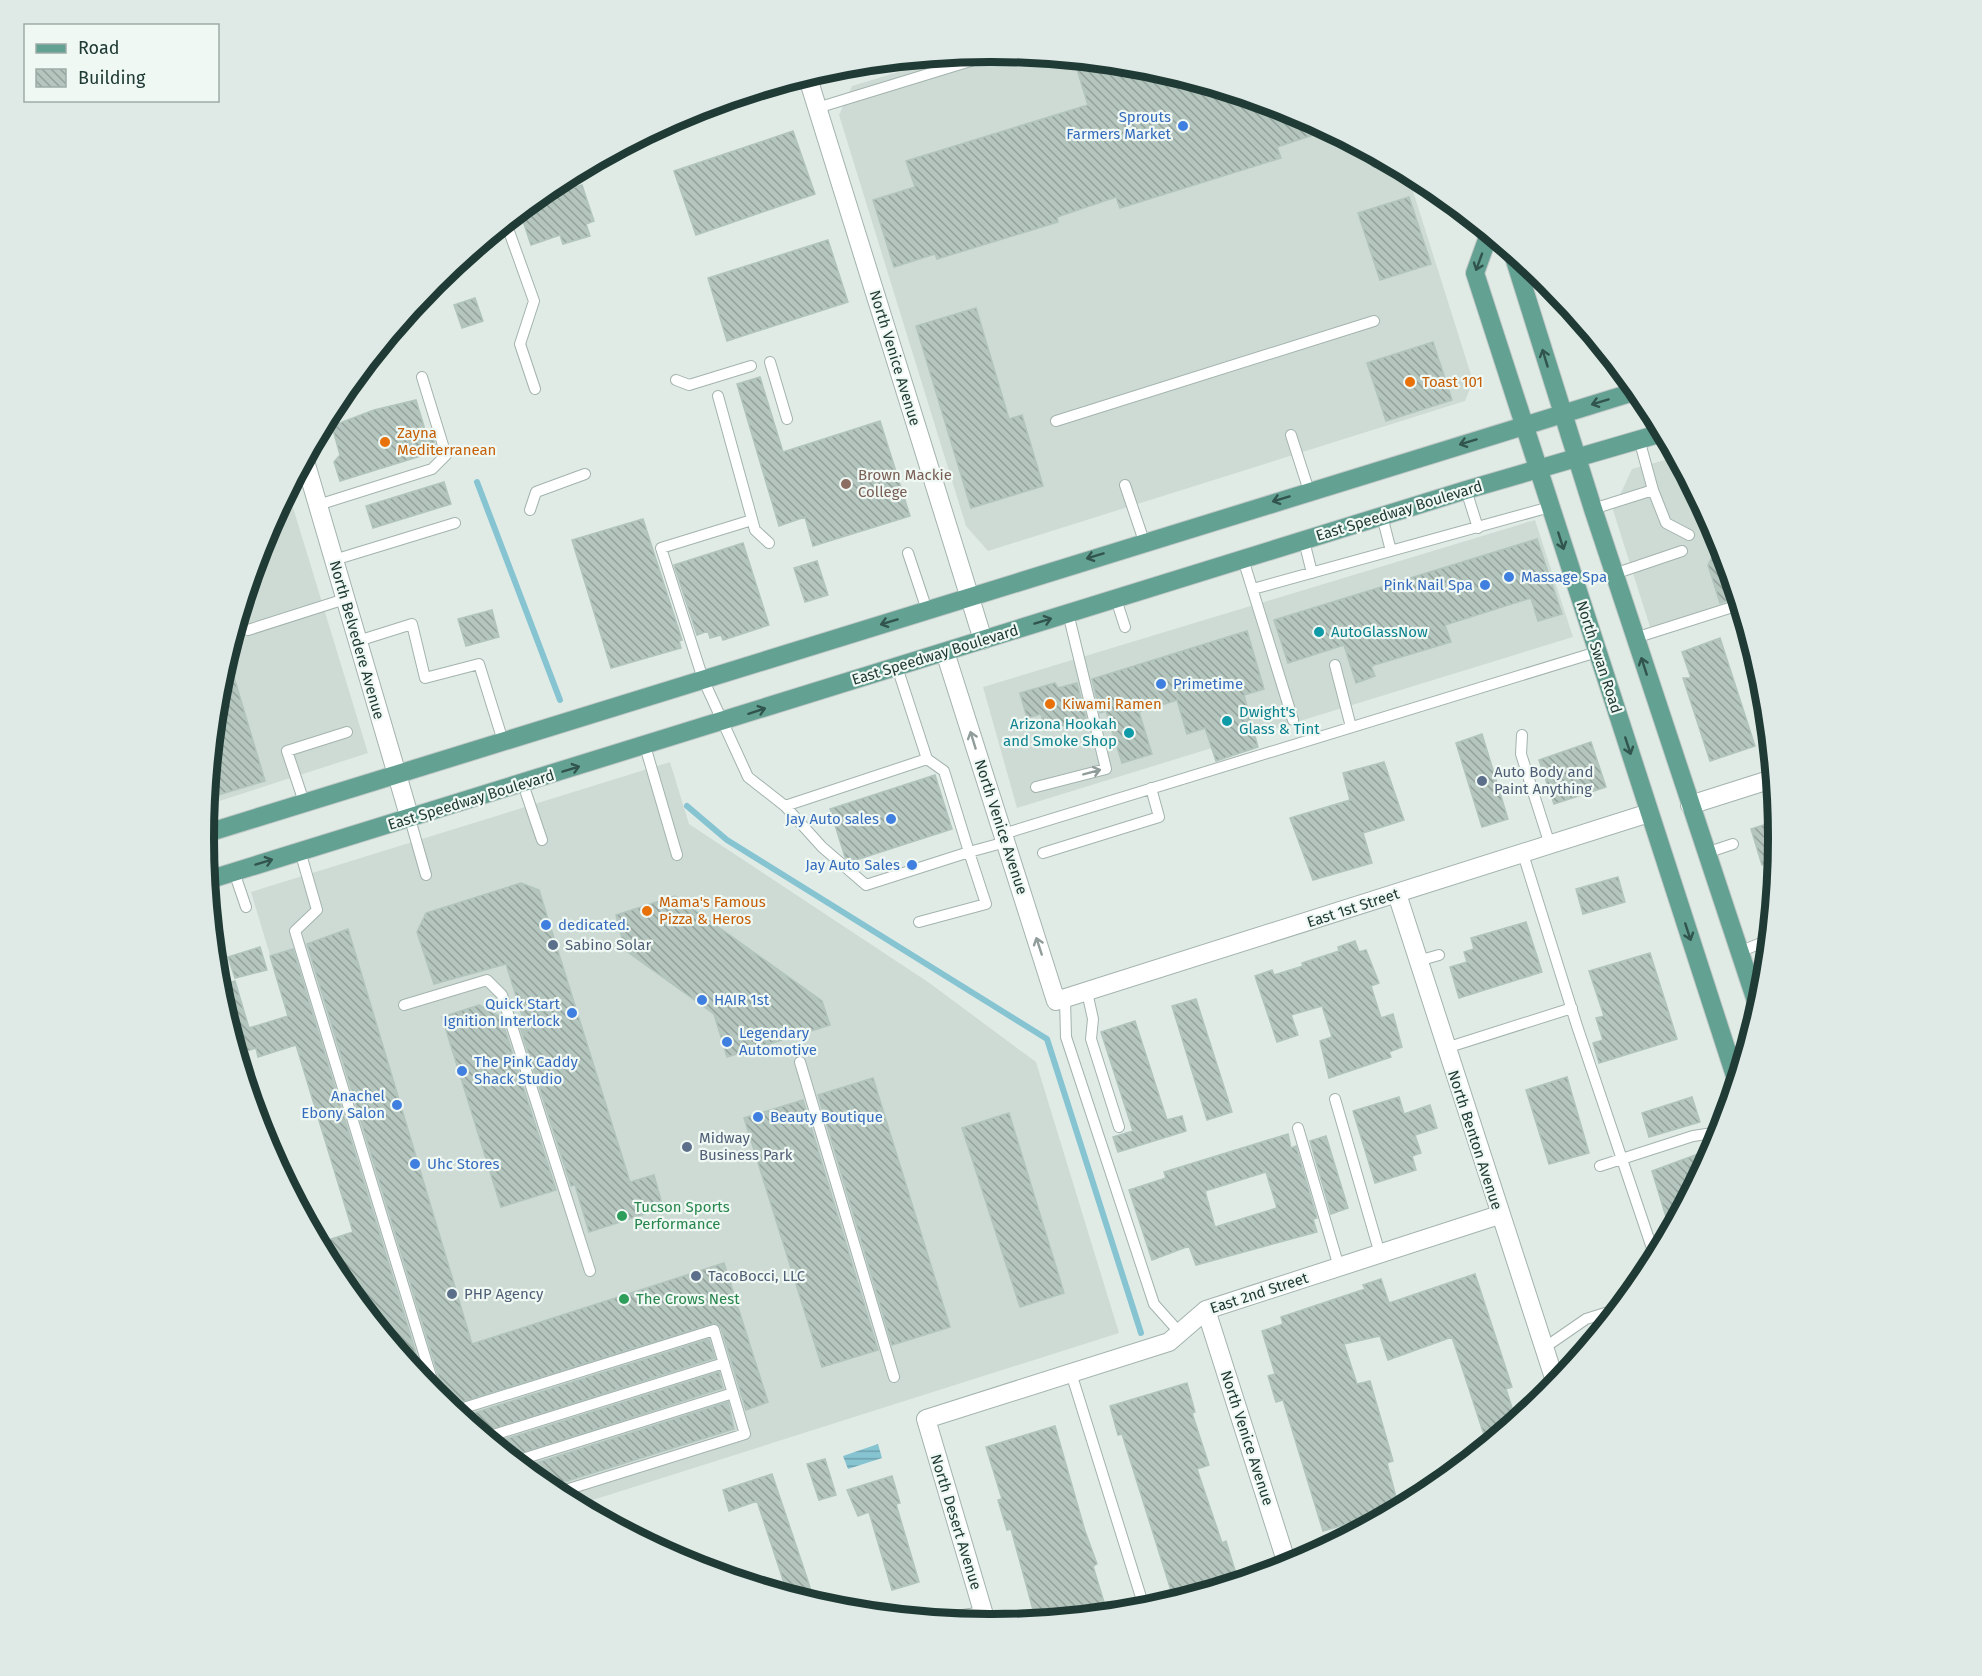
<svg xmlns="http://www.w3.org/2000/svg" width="1982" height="1676" font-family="'Fira Sans',sans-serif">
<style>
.built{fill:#cedbd5}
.water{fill:url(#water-rules)}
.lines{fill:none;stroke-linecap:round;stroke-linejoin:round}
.stream{stroke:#86c4d2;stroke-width:6}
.building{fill:url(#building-back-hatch);stroke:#b2c5bd;stroke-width:1.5;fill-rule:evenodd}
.lane-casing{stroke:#a3b3ad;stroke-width:12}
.street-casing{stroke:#a3b3ad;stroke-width:20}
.primary-casing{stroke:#c1c8c6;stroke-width:20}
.lane{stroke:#fff;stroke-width:10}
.street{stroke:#fff;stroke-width:18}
.primary{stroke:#63a193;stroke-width:18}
.oneway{stroke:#31544c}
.oneway2{stroke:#909d9a}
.shop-dot{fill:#3f7fe0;stroke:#f0f8f4;stroke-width:2}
.food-dot{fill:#e8710a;stroke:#f0f8f4;stroke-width:2}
.education-dot{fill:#8d6e63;stroke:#f0f8f4;stroke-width:2}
.culture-dot{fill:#0f9aa8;stroke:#f0f8f4;stroke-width:2}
.service-dot{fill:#5c6f8a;stroke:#f0f8f4;stroke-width:2}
.leisure-dot{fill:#2e9e5b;stroke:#f0f8f4;stroke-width:2}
.labels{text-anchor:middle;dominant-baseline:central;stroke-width:4.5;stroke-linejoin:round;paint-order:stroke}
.shop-label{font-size:15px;fill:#366cbe;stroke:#f0f8f4;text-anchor:start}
.street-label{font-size:15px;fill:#203b35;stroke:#f0f8f4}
.food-label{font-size:15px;fill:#c56008;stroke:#f0f8f4;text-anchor:start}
.education-label{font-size:15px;fill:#785e54;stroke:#f0f8f4;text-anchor:start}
.culture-label{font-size:15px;fill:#0d838f;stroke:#f0f8f4;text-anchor:start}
.service-label{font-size:15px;fill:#4e5e75;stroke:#f0f8f4;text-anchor:start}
.leisure-label{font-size:15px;fill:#27864d;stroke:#f0f8f4;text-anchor:start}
.rim{fill:none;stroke:#203b35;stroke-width:8}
</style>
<defs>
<pattern id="water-rules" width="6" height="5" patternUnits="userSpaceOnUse" patternTransform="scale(1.5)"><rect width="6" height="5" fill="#86c4d2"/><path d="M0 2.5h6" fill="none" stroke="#6da0ab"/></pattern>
<pattern id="building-back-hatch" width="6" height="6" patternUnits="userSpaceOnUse" patternTransform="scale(1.5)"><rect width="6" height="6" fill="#b5c6bf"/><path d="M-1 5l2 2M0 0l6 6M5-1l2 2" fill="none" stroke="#93a29c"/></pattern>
</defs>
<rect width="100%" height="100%" fill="#e0ebe6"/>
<path class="built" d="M991 51 1145 66 1292 111 1407 172 1473 381 1465 401 988 551 966 526 839 115 852 86 954 55Z
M1676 457 1718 537 1738 601 1650 627 1613 510 1632 469Z
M288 491 368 753 207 805 219 684 264 537Z
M1535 520 1573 637 1017 808 983 687Z
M670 762 689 824 928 982 1036 1062 1119 1333 577 1505 553 1492 434 1394 383 1331 251 892Z"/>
<path class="water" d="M878 1444 882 1458 848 1469 843 1456Z"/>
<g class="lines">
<path class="stream" d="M477 482 560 700
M687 806 727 840 1047 1039 1141 1333"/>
</g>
<path class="building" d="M1091 61 1145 66 1292 111 1328 130 1277 147 1281 158 1120 208 1116 197 1057 217 1058 222 937 259 935 254 894 267 873 200 915 187 906 161 1088 105 1076 66Z
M793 131 815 194 696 235 674 171Z
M582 185 594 221 586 224 590 236 563 244 560 235 531 245 520 212 540 202V198Z
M1409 197 1431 264 1380 280 1358 213Z
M828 240 848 302 727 341 708 278Z
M475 298 483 321 462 328 454 305Z
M976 308 1009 419 1022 415 1043 486 971 508 916 326Z
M1433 342 1452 400 1386 421 1367 363Z
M760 377 783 452 880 421 910 516 813 546 805 517 779 526 737 384Z
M416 400 426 433 431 432 437 451 340 481 334 462 340 455 332 426 374 410Z
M444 482 451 504 373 528 366 506Z
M643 519 682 640 679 641 681 648 611 668 572 540Z
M1537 539 1562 614 1538 621 1531 598 1445 625 1451 642 1371 666 1375 676 1356 683 1344 645 1288 663 1274 620Z
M1720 542 1737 598 1720 603 1708 565Z
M743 543 769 625 723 640 721 635 710 638 708 631 697 635 674 565Z
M817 561 828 595 805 602 794 568Z
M492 610 499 637 466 646 458 619Z
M1247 631 1264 689 1244 695 1258 747 1216 761 1205 728 1187 734 1177 700 1139 712 1152 754 1122 763 1106 711 1100 713 1092 679Z
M1720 638 1755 746 1710 761 1683 678H1691L1682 652Z
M228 657 265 781 208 798 219 684Z
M1055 683 1058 688 1077 683 1086 718 1045 731 1041 714 1027 718 1020 693Z
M1482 734 1508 819 1482 827 1456 743Z
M1591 742 1606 787 1554 804 1539 760Z
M1384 762 1404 820 1363 833 1372 863 1313 880 1290 818 1350 800 1343 773Z
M935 775 952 829 850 862 845 857 830 809Z
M1776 821V860L1762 865 1751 829Z
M1618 877 1625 902 1583 914 1576 889Z
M521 883 539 890 630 1182 654 1175 663 1208 589 1232 575 1185 571 1186 520 1027 527 1031 506 964 434 984 417 932 426 913Z
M675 896 822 1001 830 1025 727 1057 714 1014 625 950 616 915Z
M1526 922 1542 972 1459 998 1450 967 1467 962 1464 952 1474 949 1471 938Z
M348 929 472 1344 724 1263 768 1402 746 1410 721 1328 715 1323 449 1406 442 1401 444 1394 307 944Z
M1355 941 1359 952 1366 950 1379 983 1371 986 1381 1018 1393 1014 1402 1047 1389 1052 1391 1057 1329 1078 1320 1041 1332 1037 1322 1006 1291 1015 1298 1035 1277 1042 1255 976 1272 970 1274 975 1303 966 1302 963 1339 951 1338 947Z
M260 947 267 970 235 978 228 957Z
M293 949 425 1383 336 1275 319 1243 353 1232 296 1045 258 1057 256 1048 238 1054 219 986 235 981 249 1028 288 1016 270 956Z
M1650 953 1677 1039 1599 1063 1593 1043 1603 1040 1596 1018 1604 1016 1589 971Z
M1196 999 1232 1112 1207 1120 1172 1006Z
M479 1005 501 1017 556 1190 501 1207 442 1017Z
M1135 1021 1167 1120 1182 1116 1186 1131 1118 1152 1113 1137 1133 1131 1101 1032Z
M1567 1077 1589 1153 1549 1164 1526 1090Z
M873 1078 950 1327 892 1345 818 1095Z
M1399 1097 1404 1114 1430 1105 1437 1128 1415 1135 1421 1153 1412 1156 1416 1170 1375 1183 1353 1111Z
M1692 1097 1700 1122 1649 1137 1642 1113Z
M803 1100 878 1350 822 1367 744 1118Z
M1009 1113 1064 1293 1020 1307 962 1128Z
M1288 1134 1291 1148 1296 1146 1317 1218 1313 1219 1317 1232 1196 1265 1189 1246 1152 1260 1129 1190 1166 1178 1164 1172ZM1266 1172 1277 1208 1215 1227 1205 1191Z
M1326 1136 1348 1208 1331 1214 1310 1141Z
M1698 1154 1703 1168 1670 1230 1652 1171Z
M1475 1274 1512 1387 1506 1389 1516 1420 1487 1444 1452 1337 1388 1360 1380 1336 1344 1344 1357 1384 1370 1381 1393 1461 1387 1463 1399 1508 1353 1533 1350 1523 1323 1531 1283 1400 1276 1402 1268 1376 1275 1374 1262 1331 1283 1324 1281 1317 1365 1289 1363 1285 1381 1279 1389 1303Z
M709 1339 715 1358 481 1433 461 1417Z
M719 1372 723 1388 510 1457 493 1443Z
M1187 1383 1195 1412 1192 1413 1209 1465 1197 1469 1222 1543 1226 1541 1238 1580 1174 1600 1122 1434 1118 1435 1110 1406Z
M728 1402 734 1429 548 1487 523 1467Z
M1055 1426 1085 1531 1097 1564 1093 1566 1107 1612 1036 1621 1011 1529 1007 1530 998 1500 1002 1499 986 1447Z
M825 1459 836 1495 819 1500 807 1464Z
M772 1474 804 1569 815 1603 788 1595 757 1501 729 1511 723 1490Z
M892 1476 900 1503 896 1504 919 1582 892 1590 869 1512 858 1516 847 1490Z"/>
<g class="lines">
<defs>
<path id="lane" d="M817 108 1000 52
M1376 162 1383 160
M506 223 534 301 520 344 535 389
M770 362 787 419
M676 380 689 385 751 366
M718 396 755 530 769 543
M1056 421 1374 321
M1291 435 1309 491
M1639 439 1653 490
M1125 485 1144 541
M1466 490 1478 528
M318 505 432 469 446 455 422 377
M1593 509 1653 490 1666 523 1689 535
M530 510 536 492 585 474
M1382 516 1391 551
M752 520 661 548 703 679 748 777 785 806 927 759 897 667
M1304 541 1312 573
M908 553 927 610
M1243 559 1293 720
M334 560 455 523
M1614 574 1682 551
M1253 589 1550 507
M1116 599 1125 627
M248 630 345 599
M1635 638 1739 605
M358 641 412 624 425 678 479 664 503 741
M1335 665 1351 727
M1522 735 1521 754 1550 845
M645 746 677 855
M927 759 944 771 969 852 1006 842
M523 784 542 840
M1036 787 1106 769 1068 613
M304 802 287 751 347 732
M785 806 822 847 866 885 969 852 986 904 919 922
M410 819 426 875
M1003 834 1597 652
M300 851 317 910 295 931 437 1396
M1043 853 1159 817 1151 788
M1706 853 1733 844
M1523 854 1577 1026 1655 1257
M234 872 246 907
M1739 952 1766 941
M1418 961 1439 955
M1749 980 1764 975
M1087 992 1093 1019 1091 1039 1119 1127
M1065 999 1066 1037 1154 1304 1180 1333
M404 1005 487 980 502 995 590 1271
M1446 1048 1572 1008
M800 1062 894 1377
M1335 1099 1380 1254
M1298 1128 1339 1267
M1600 1166 1693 1136 1720 1132
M1651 1245 1663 1241
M1544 1348 1586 1319 1618 1309
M1071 1373 1145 1610
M454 1411 714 1330 745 1434 556 1493
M487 1437 724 1363
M516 1461 733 1393
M935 1619 984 1612"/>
<path id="street" d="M807 75 983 640
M305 461 410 819
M945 652 1056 1001 1649 813
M1690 805 1772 779
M1397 894 1556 1384
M1206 1310 1288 1567
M666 1553V1552
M987 1625 926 1419 1169 1342 1206 1310 1499 1215"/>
<path id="primary" d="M1489 233 1513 254 1593 509 1758 1007
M1489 234 1475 273 1736 1079
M204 834 1637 391
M208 880 1466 490 1662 433"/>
</defs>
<use href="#lane" class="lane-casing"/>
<use href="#street" class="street-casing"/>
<use href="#primary" class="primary-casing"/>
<use href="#lane" class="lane"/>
<use href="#street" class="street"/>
<use href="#primary" class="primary"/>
</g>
<defs><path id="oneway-shaft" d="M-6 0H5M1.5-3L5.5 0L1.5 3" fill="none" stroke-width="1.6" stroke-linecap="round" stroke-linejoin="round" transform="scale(1.5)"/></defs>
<g class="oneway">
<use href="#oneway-shaft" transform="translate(1479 262) rotate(110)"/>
<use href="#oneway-shaft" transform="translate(1545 358) rotate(-107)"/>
<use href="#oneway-shaft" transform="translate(1600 402) rotate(163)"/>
<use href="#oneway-shaft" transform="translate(1468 442) rotate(163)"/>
<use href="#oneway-shaft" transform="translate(1281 499) rotate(163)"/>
<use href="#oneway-shaft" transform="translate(1561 541) rotate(72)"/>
<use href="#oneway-shaft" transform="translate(1095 556) rotate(163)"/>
<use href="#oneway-shaft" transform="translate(1043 621) rotate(-17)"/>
<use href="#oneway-shaft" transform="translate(889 622) rotate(163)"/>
<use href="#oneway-shaft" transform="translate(1644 666) rotate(-108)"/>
<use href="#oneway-shaft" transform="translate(757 711) rotate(-18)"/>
<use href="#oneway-shaft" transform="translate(1628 746) rotate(72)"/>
<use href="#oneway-shaft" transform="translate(571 769) rotate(-17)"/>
<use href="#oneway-shaft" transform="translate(264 862) rotate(-17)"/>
<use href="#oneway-shaft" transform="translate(1688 932) rotate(72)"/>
</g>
<g class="oneway2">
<use href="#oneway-shaft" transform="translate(973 740) rotate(-107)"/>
<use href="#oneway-shaft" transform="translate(1092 772) rotate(-15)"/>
<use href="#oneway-shaft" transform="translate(1039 946) rotate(-108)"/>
</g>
<g class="shop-dot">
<circle cx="1183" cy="126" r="6"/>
<circle cx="1509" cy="577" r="6"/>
<circle cx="1485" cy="585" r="6"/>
<circle cx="1161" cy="684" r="6"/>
<circle cx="891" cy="819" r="6"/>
<circle cx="912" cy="865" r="6"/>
<circle cx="546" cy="925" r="6"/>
<circle cx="702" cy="1000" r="6"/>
<circle cx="572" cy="1013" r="6"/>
<circle cx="727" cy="1042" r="6"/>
<circle cx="462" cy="1071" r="6"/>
<circle cx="397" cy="1105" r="6"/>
<circle cx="758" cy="1117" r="6"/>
<circle cx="415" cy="1164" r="6"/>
</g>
<g class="food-dot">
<circle cx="1410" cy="382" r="6"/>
<circle cx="385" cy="442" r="6"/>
<circle cx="1050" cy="704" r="6"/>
<circle cx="647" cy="911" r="6"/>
</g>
<circle class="education-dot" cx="846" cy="484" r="6"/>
<g class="culture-dot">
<circle cx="1319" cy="632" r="6"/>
<circle cx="1227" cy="721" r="6"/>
<circle cx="1129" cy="733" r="6"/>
</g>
<g class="service-dot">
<circle cx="1482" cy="781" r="6"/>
<circle cx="553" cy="945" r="6"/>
<circle cx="687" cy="1147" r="6"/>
<circle cx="696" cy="1276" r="6"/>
<circle cx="452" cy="1294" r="6"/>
</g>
<g class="leisure-dot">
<circle cx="622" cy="1216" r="6"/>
<circle cx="624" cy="1299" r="6"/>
</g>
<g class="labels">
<g class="shop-label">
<text x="1171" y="117" text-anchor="end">Sprouts<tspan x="1171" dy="17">Farmers Market</tspan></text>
<text x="1521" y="577">Massage Spa</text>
<text x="1473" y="585" text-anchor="end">Pink Nail Spa</text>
<text x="1173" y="684">Primetime</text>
<text x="879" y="819" text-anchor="end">Jay Auto sales</text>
<text x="900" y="865" text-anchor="end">Jay Auto Sales</text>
<text x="558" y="925">dedicated.</text>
<text x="714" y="1000">HAIR 1st</text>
<text x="560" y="1004" text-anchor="end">Quick Start<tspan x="560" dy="17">Ignition Interlock</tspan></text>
<text x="739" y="1033">Legendary<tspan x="739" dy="17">Automotive</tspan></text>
<text x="474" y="1062">The Pink Caddy<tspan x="474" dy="17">Shack Studio</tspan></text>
<text x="385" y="1096" text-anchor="end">Anachel<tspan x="385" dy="17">Ebony Salon</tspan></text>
<text x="770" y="1117">Beauty Boutique</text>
<text x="427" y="1164">Uhc Stores</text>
</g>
<g class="street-label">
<text transform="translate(895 358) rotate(73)">North Venice Avenue</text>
<text transform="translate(1399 511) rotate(-17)">East Speedway Boulevard</text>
<text transform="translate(357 640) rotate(74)">North Belvedere Avenue</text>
<text transform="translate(935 655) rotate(-17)">East Speedway Boulevard</text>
<text transform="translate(1599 657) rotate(72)">North Swan Road</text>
<text transform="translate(471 800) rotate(-17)">East Speedway Boulevard</text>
<text transform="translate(1001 827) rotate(72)">North Venice Avenue</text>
<text transform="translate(1353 908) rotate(-18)">East 1st Street</text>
<text transform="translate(1475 1140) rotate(72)">North Benton Avenue</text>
<text transform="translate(1259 1293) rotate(-18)">East 2nd Street</text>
<text transform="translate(1247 1438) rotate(72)">North Venice Avenue</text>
<text transform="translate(956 1522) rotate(73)">North Desert Avenue</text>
</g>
<g class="food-label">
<text x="1422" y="382">Toast 101</text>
<text x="397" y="433">Zayna<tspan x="397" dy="17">Mediterranean</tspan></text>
<text x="1062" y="704">Kiwami Ramen</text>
<text x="659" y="902">Mama's Famous<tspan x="659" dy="17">Pizza &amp; Heros</tspan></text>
</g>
<g class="education-label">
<text x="858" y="475">Brown Mackie<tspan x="858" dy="17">College</tspan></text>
</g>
<g class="culture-label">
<text x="1331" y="632">AutoGlassNow</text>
<text x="1239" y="712">Dwight's<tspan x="1239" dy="17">Glass &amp; Tint</tspan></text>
<text x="1117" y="724" text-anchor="end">Arizona Hookah<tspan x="1117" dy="17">and Smoke Shop</tspan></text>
</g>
<g class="service-label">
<text x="1494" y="772">Auto Body and<tspan x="1494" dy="17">Paint Anything</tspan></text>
<text x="565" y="945">Sabino Solar</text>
<text x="699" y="1138">Midway<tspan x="699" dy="17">Business Park</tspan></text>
<text x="708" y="1276">TacoBocci, LLC</text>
<text x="464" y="1294">PHP Agency</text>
</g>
<g class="leisure-label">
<text x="634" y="1207">Tucson Sports<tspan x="634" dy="17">Performance</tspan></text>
<text x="636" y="1299">The Crows Nest</text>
</g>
</g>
<path d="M0 0H1982V1676H0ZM990 62H992A776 776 0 0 1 1768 838V838A776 776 0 0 1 992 1614H990A776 776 0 0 1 214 838V838A776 776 0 0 1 990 62Z" fill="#dfe9e5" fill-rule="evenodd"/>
<path class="rim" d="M990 62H992A776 776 0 0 1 1768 838V838A776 776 0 0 1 992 1614H990A776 776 0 0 1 214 838V838A776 776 0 0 1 990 62Z"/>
<rect x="24" y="24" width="195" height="78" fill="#f0f8f4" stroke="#9daca8" stroke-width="1.5"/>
<rect x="36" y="44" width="30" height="9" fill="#63a193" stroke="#9daca8" stroke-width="1.5"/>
<text x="78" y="54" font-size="18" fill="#203b35">Road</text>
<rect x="36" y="69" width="30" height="18" fill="url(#building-back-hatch)" stroke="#9daca8" stroke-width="1.5"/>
<text x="78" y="84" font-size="18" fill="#203b35">Building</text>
</svg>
